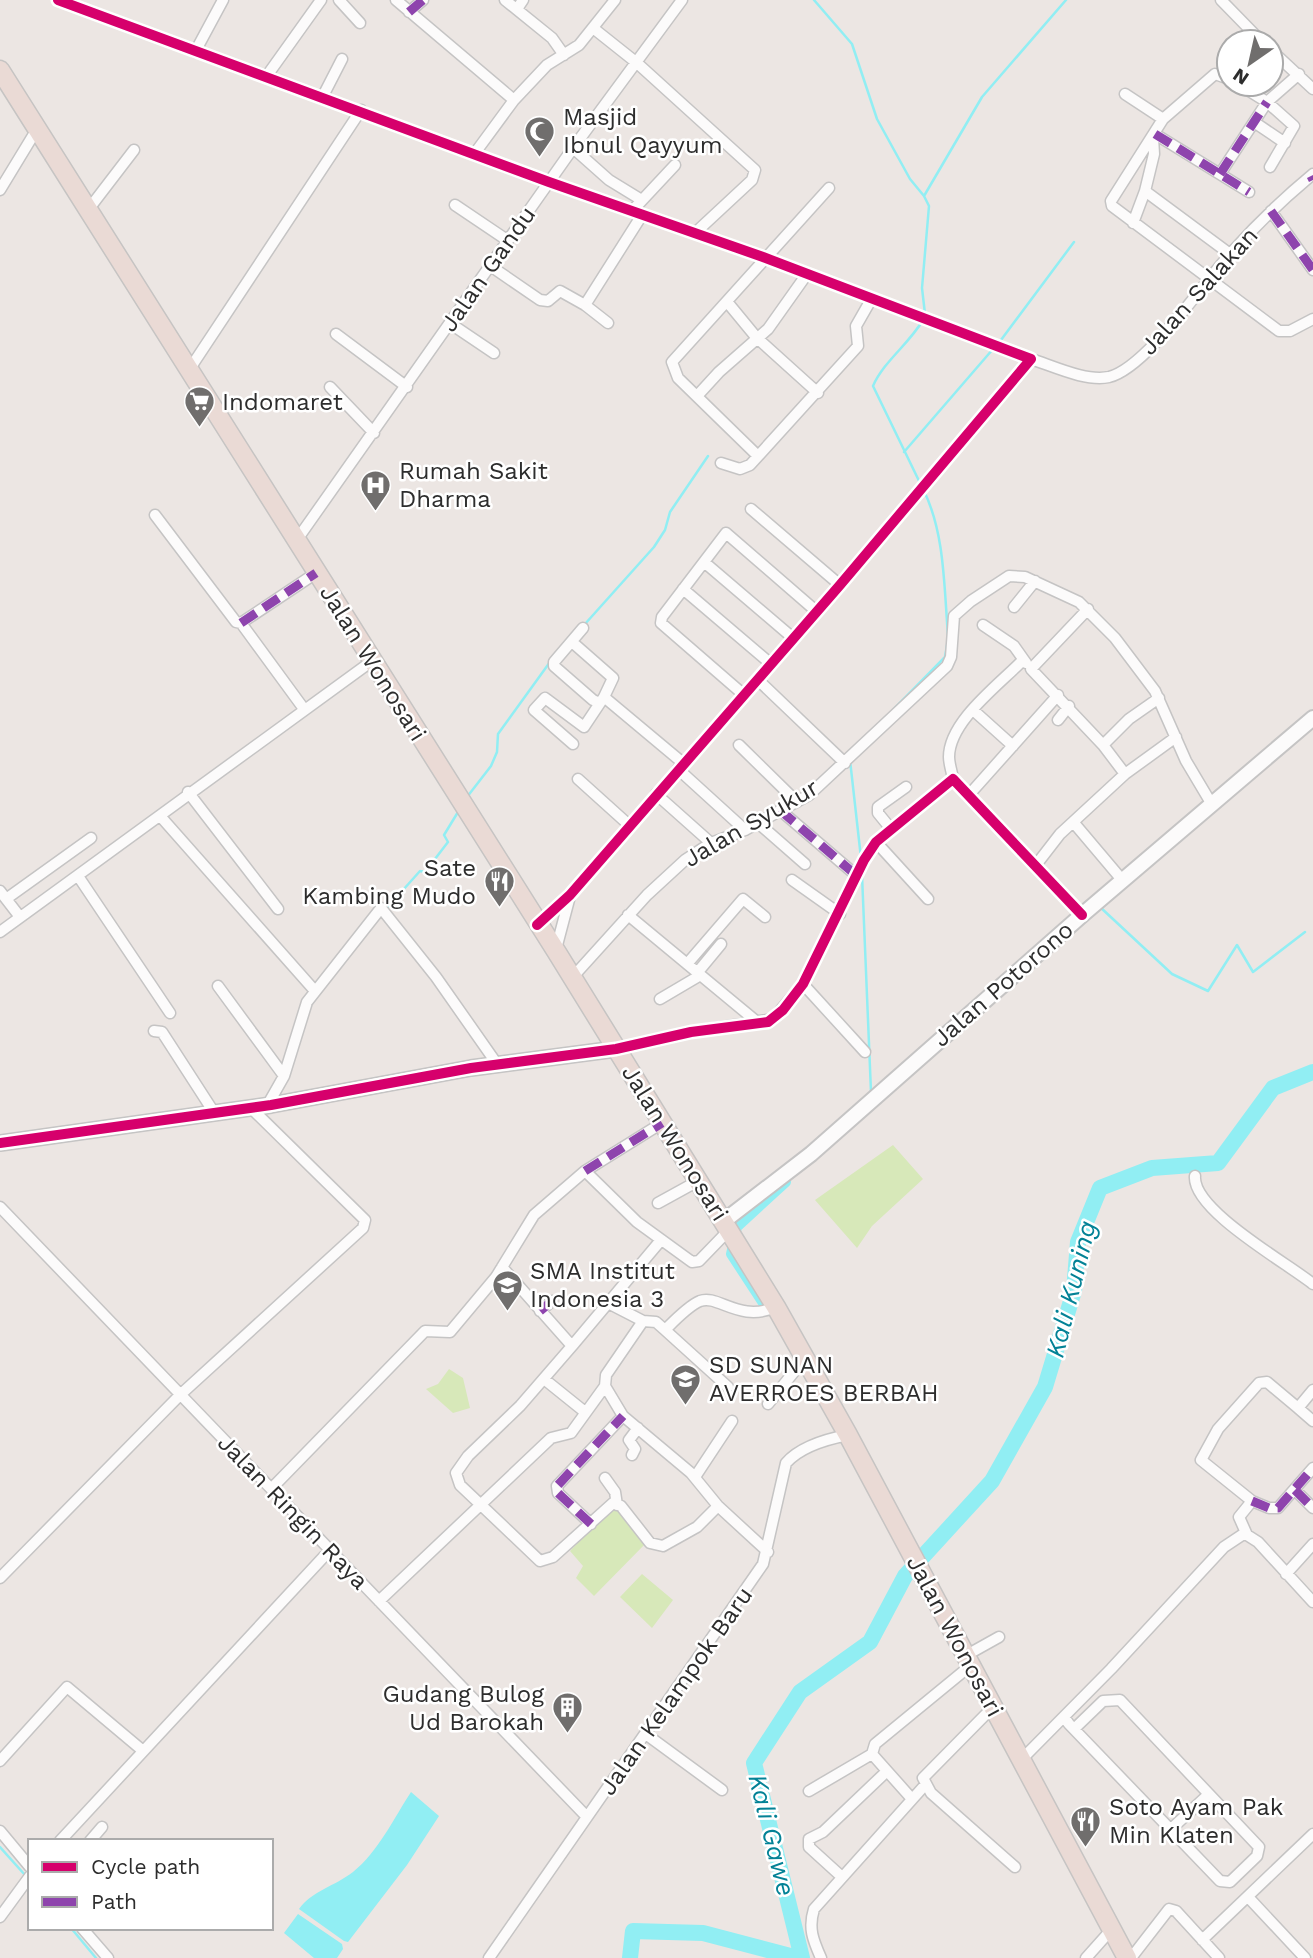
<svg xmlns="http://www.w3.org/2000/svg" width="1313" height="1958" font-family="'Work Sans',sans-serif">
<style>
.green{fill:#d7e8b9}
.water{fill:#91eef3}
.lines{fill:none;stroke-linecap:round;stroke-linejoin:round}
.stream{stroke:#91eef3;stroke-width:2.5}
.canal{stroke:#91eef3;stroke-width:10}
.river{stroke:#91eef3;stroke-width:16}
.street-casing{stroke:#c5c4c4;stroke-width:13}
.secondary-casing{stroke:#c5c4c4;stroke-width:18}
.highway-casing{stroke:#c6c4c3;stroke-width:21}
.street{stroke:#fcfbfb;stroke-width:10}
.secondary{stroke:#fcfbfb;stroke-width:14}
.highway{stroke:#eadad5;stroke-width:18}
.quiet{stroke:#8e44ad;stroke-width:9;stroke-dasharray:18 9;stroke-linecap:butt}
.cycleway-casing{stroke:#fff;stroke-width:15}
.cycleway{stroke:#d6006c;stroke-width:10}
.labels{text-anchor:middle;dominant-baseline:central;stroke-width:5;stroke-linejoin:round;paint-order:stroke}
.poi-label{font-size:24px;fill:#2d2d2d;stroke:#fff;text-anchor:start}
.street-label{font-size:24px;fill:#2d2d2d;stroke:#fff}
.water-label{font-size:26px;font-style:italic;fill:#038296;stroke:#fff}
</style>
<rect width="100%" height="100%" fill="#ece6e3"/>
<path class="green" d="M893 1145 923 1179 872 1226 857 1248 815 1200Z
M449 1369 463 1378 470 1408 453 1413 426 1389 438 1384Z
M613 1506 647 1542 594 1596 576 1578 583 1566 570 1551Z
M642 1574 673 1600 652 1628 620 1597Z"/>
<path class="water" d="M411 1792 439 1816 407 1865 348 1942 344 1941 299 1909C312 1891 335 1886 353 1872 378 1852 394 1818 411 1792Z
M298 1914 342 1944 343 1949 337 1958H314L284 1933Z"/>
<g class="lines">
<path class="stream" d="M814 0 852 44 877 119 910 179 924 196 929 206 922 288 925 314
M924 196 982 97 1066 0
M998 344 1074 242
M904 452 993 349
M921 485 873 386C884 361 909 344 923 320
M924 491C945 534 944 588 948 635
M585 624 654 547 665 530 670 512 708 456
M894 709 945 657 947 645
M850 760 861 858
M467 797 491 766 497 752 498 734 550 662
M862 875 871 1092
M1100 907 1172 974 1208 991 1237 945 1253 972 1305 932
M386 909 420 871 425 872 448 842 444 835 458 812
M0 1847 25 1875
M71 1928 96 1958"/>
<path class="canal" d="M763 1303 731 1254 737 1227 786 1182"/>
<path class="river" d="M630 1958 633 1931 703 1933 798 1958
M802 1958 754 1763 800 1692 870 1642 905 1576 992 1481 1045 1387 1074 1291 1078 1242 1100 1188 1152 1168 1218 1163 1273 1088 1313 1072"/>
<defs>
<path id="street" d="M58 0 549 182 763 257 1031 359 840 585 570 895 537 925
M339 0 360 23
M396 0 514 100
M505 0 552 38 564 55
M1221 0 1262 42
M517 9 523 0
M409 12 423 0
M593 28 637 63 755 170 752 180 695 233
M1271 50 1313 89
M195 52 223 0
M266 77 321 0
M1229 79 1215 74 1163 119 1111 201 1112 206 1279 331H1290L1313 319
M1238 84 1267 102 1299 74
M1125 94 1163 119
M323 96 342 59
M1254 122 1285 143
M1155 134 1249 192
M1153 138 1154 154 1145 191 1230 254
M573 148 609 180 640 199
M475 153 514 100 547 65 579 45 615 0
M1220 174 1267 102 1294 126 1270 167
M0 190 37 129
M455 205 507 240
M88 210 134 150
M632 211 675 165
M1271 211 1313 270
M1133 223 1145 191
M489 265 540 300 548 301 560 291 585 305 642 215
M728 303 756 337 818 393
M585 305 608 323
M451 324 494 353
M336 334 407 387
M1031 359C1053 366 1086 382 1109 377 1146 368 1204 282 1232 252 1257 224 1284 198 1313 174
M189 370 361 110
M330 387 374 433
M697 396 719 372 768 329 807 274
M758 456 678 378 672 362 829 188
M721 463 740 469 750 465 858 346 856 326 872 298
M751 509 840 585
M155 515 236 622 241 623 304 709
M296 541 573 148 682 0
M704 562 793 638
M683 589 771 664
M1014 607 1035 581
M1088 609 1031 669 1103 745 1129 719 1159 698
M241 623 316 573
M983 625 1014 646 1026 663
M583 628 554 662V666L593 700 600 703 604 697 683 763
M572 642 613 678 604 697
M757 679 845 763
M744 695 661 623 662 617 726 533 816 611
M973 710 1013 746
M1058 720 1069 706
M573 744 534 710 545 698 584 727 600 703
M739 745 797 802
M678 769 745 830
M1125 774 1176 737
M578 779 629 825
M953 779C952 772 949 764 949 757 949 721 1000 684 1023 660
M188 792 278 909
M656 794 711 843
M968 796 1058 695
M780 810 857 876
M161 817 315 991
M758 823 805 864
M1074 823 1123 881
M891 829 878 813V807L906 787
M876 842 928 899
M1036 865 1060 834 1125 774 1103 745
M78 876 170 1013
M792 880 840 914
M0 891 20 917
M6 899 91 838
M628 915 756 1021
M0 932 372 661
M556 949 570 896
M687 964 743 899 765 917
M697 973 721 944
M571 979 647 895 685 860 711 843 745 830 809 795 947 666 951 657 954 616 971 601 1009 576 1025 577 1079 602 1115 638 1155 691 1186 761 1211 803
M803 984 865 1052
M218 986 284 1076 267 1106
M660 999 699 976
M154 1031 162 1032 215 1114
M616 1049 691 1032 773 1019 803 984 864 860 876 842 953 779 1082 915
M284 1076 307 1002 381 908 436 977 497 1064
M585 1171 662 1123
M1195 1176C1192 1210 1287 1263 1313 1284
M658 1203 698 1181
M0 1207 587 1817
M502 1267 572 1346 520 1406 468 1456 456 1473 460 1485 540 1561 553 1557 613 1503 621 1506 650 1543 663 1546 697 1527 718 1506
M608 1303 643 1321
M540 1311 552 1301
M665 1330 728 1387
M572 1346 661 1240
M544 1379 585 1412
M1313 1390 1298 1408 1267 1382 1259 1383 1218 1429 1201 1460 1252 1501 1239 1517 1247 1535 1258 1542 1313 1602
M768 1404 806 1357
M1298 1408 1313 1421
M632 1455 635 1449 629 1440 638 1428
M695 1477 732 1421
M605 1478 615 1492 617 1505
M271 1489 425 1331 450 1332 496 1277 534 1215 585 1171 637 1222 692 1262 699 1261 729 1230
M1295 1490 1313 1508
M1252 1501 1269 1508H1278L1313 1468
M591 1524 558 1493 557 1486 623 1416
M768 1552 718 1506 691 1473 623 1416 605 1386 606 1375 643 1321 656 1322 665 1330C674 1321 688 1306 700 1301 718 1294 739 1323 776 1307
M1286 1574 1313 1544
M0 1578 180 1395 363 1228 365 1220 250 1107
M379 1601 551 1438 571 1433 605 1386
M965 1656 999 1637
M993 1707 923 1778 931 1793 1015 1867
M1064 1717 1069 1724 1220 1881 1230 1882 1257 1856 1259 1847 1120 1700 1103 1701 1074 1729
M647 1735 722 1790
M872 1754 912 1799
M1021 1760 1111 1669 1224 1547 1242 1535H1247
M0 1761 67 1687 142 1750
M809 1791 872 1754 875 1744 970 1666
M1170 1830 1208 1795
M0 1831 30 1867
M60 1841 330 1550
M90 1841 102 1827
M842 1877 809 1847V1839L823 1832 886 1772
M1248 1897 1305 1958
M0 1917 30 1876
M82 1928 108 1958
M1202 1940 1313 1834
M489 1958 763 1564 786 1463C801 1446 827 1439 848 1435
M821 1958C813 1940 808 1928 814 1909L925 1785
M1086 1958 1111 1930
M1131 1958 1169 1909 1176 1911 1219 1958"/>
<path id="secondary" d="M0 1143 271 1105 471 1068 616 1049
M724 1221 811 1154 1082 915 1313 718"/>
<path id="highway" d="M0 70 556 951 776 1307 848 1435 1127 1958"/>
</defs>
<use href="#street" class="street-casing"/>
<use href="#secondary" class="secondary-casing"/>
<use href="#highway" class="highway-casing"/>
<use href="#street" class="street"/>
<use href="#secondary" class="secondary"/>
<use href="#highway" class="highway"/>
<path class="quiet" d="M409 12 423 0
M1155 134 1249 192
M1220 174 1267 102
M1311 176 1313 180
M1271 211 1313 270
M241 623 316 573
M780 810 857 876
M585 1171 662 1123
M540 1311 552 1301
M1295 1490 1313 1508
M1252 1501 1269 1508H1278L1313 1468
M591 1524 558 1493 557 1486 623 1416"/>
<defs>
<path id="cycleway" d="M58 0 549 182 763 257 1031 359 840 585 570 895 537 925
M0 1143 271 1105 471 1068 616 1049 691 1032 768 1022 783 1010 803 984 864 860 876 842 953 779 1082 915"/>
</defs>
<use href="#cycleway" class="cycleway-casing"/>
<use href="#cycleway" class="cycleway"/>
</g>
<defs>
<symbol id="mosque-pin" viewBox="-11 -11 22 30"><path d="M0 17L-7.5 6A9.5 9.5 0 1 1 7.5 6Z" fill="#706e6d" stroke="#fff"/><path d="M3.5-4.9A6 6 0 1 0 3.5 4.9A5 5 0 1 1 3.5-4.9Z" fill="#fff"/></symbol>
<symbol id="supermarket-pin" viewBox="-11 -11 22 30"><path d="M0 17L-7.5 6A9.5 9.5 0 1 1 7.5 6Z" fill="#706e6d" stroke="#fff"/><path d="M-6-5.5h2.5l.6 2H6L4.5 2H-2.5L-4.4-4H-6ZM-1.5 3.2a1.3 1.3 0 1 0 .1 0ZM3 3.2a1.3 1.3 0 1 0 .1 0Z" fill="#fff"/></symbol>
<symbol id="hospital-pin" viewBox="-11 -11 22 30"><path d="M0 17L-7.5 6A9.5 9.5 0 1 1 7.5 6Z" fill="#706e6d" stroke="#fff"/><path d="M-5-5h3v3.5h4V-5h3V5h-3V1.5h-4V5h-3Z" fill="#fff"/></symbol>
<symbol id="restaurant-pin" viewBox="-11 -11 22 30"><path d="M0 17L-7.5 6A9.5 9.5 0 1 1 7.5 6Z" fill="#706e6d" stroke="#fff"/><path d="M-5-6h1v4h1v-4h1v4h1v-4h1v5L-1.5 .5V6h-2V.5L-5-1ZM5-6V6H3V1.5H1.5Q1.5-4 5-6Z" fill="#fff"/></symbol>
<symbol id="school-pin" viewBox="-11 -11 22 30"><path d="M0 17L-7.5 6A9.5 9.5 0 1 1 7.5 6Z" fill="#706e6d" stroke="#fff"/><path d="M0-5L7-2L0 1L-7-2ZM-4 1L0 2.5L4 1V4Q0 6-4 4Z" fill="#fff"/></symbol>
<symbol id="building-pin" viewBox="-11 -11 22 30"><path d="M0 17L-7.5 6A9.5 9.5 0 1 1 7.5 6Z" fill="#706e6d" stroke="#fff"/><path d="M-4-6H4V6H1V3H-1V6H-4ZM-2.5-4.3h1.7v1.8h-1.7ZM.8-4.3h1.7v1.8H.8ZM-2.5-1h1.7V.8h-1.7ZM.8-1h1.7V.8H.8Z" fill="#fff"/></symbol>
</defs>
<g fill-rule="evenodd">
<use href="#mosque-pin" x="522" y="114" width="35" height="47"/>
<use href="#supermarket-pin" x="182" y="384" width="35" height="47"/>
<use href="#hospital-pin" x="358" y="468" width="35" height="47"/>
<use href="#restaurant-pin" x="482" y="864" width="35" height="47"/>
<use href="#school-pin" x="490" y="1268" width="35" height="47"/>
<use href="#school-pin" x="668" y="1362" width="35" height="47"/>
<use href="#building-pin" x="550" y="1690" width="35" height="47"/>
<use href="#restaurant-pin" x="1068" y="1804" width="35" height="47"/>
</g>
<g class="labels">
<g class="poi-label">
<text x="563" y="117">Masjid<tspan x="563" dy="28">Ibnul Qayyum</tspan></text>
<text x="222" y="402">Indomaret</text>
<text x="399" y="471">Rumah Sakit<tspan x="399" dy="28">Dharma</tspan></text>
<text x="476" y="868" text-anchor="end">Sate<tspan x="476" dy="28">Kambing Mudo</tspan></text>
<text x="530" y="1271">SMA Institut<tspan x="530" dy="28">Indonesia 3</tspan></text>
<text x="709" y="1365">SD SUNAN<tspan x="709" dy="28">AVERROES BERBAH</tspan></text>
<text x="544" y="1694" text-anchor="end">Gudang Bulog<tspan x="544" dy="28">Ud Barokah</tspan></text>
<text x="1109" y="1807">Soto Ayam Pak<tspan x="1109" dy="28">Min Klaten</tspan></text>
</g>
<g class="street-label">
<text transform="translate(488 269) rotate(-55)">Jalan Gandu</text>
<text transform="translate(1199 291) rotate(-48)">Jalan Salakan</text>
<text transform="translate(373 663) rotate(58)">Jalan Wonosari</text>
<text transform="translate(751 823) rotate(-30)">Jalan Syukur</text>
<text transform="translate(1003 984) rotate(-41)">Jalan Potorono</text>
<text transform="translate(675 1143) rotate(58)">Jalan Wonosari</text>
<text transform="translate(293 1512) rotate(46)">Jalan Ringin Raya</text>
<text transform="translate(955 1636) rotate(62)">Jalan Wonosari</text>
<text transform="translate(676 1691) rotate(-55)">Jalan Kelampok Baru</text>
</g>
<g class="water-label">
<text transform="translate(1071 1289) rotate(-76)">Kali Kuning</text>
<text transform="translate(772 1835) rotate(76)">Kali Gawe</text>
</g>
</g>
<rect x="28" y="1839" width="245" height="91" fill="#ffffff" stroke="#ababab" stroke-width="2"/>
<rect x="42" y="1862" width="35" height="10" fill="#d6006c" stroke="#ababab" stroke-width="2"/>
<text x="91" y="1874" font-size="21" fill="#2d2d2d">Cycle path</text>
<rect x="42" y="1897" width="35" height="10" fill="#8e44ad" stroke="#ababab" stroke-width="2"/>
<text x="91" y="1909" font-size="21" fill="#2d2d2d">Path</text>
<g transform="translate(1250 63) rotate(214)"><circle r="33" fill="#ffffff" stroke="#ababab" stroke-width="2"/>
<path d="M0-5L12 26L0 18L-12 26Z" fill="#706e6d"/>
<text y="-10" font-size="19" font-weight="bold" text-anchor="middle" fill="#2d2d2d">N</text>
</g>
</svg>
